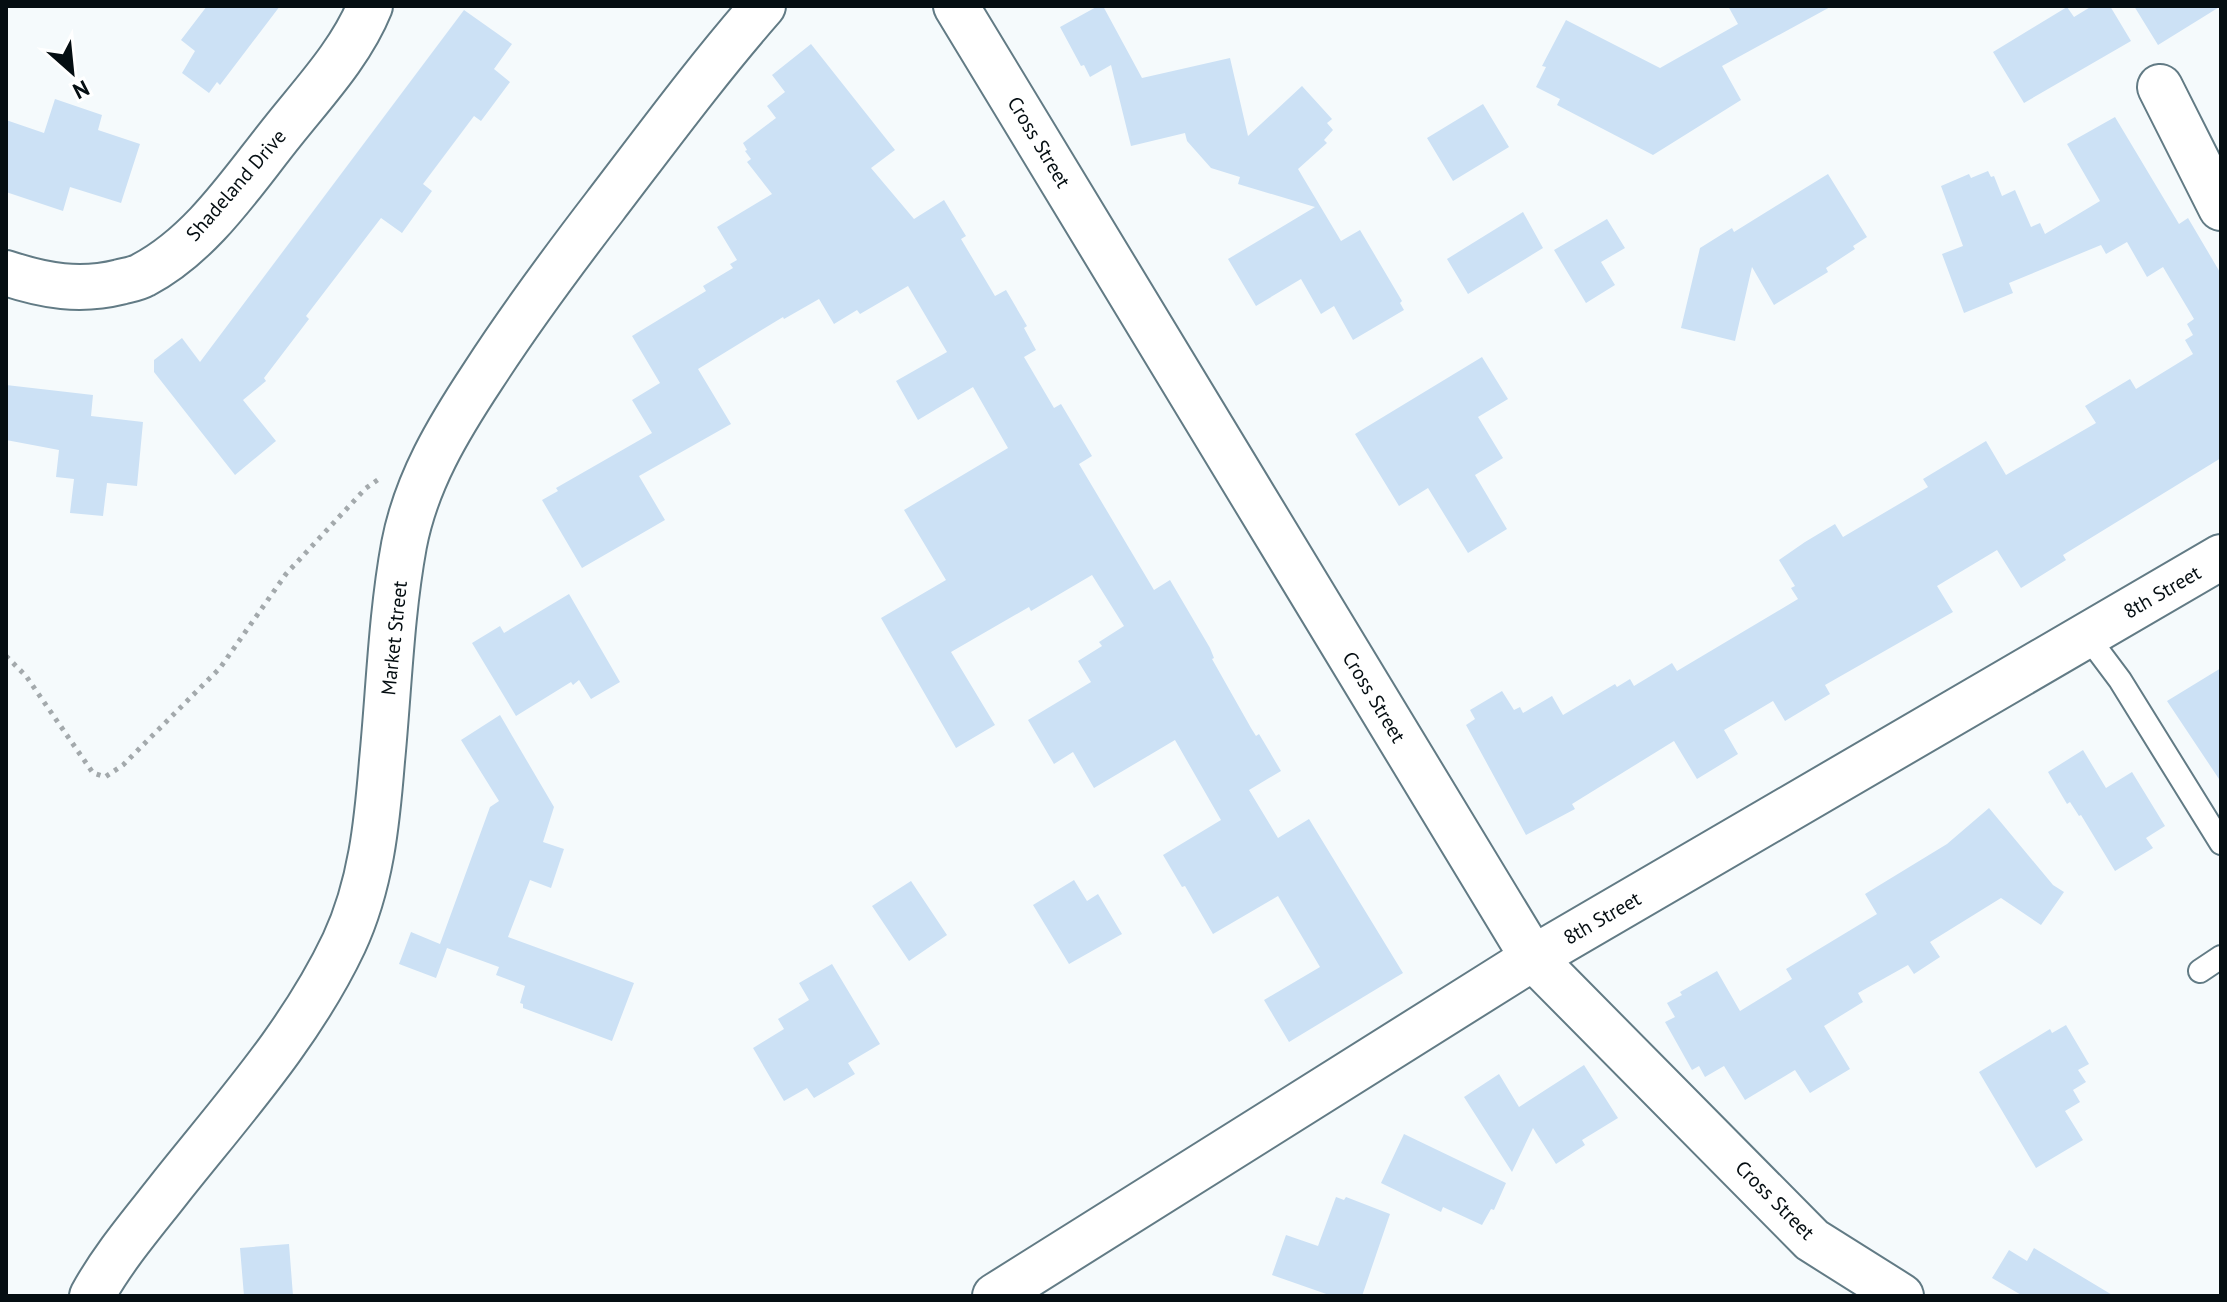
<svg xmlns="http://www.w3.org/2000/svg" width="2227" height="1302" font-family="'PT Sans',sans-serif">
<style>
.building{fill:#cce1f5}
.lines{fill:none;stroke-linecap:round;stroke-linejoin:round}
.service-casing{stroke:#627b85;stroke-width:26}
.minor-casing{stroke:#627b85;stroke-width:48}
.path{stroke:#a3a9ac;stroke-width:5;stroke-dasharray:4 6;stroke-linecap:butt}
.service{stroke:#fff;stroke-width:22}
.minor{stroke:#fff;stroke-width:44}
.labels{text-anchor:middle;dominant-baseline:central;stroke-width:6;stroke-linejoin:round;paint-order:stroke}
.street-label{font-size:20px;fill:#050e12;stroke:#fff}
</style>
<rect width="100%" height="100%" fill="#f5fafc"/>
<path class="building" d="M207 6H280L220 85 217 82 209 93 182 73 195 51 181 40Z
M1098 6H1103L1142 78 1230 58 1248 136 1302 86 1332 119 1327 123 1333 130 1324 140 1327 143 1298 169 1341 241 1360 230 1402 301 1400 303 1404 310 1353 340 1334 306 1321 314 1301 279 1256 306 1228 259 1315 207 1238 184 1240 177 1211 168 1187 141 1185 133 1131 146 1111 65 1090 77 1084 65 1081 66 1060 27Z
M1728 6H1832L1722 66 1741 100 1653 155 1557 105 1560 99 1536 87 1546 67 1542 66 1566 20 1660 68 1738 24Z
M2092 6H2110L2131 41 2024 103 1993 52 2067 7 2074 17Z
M2134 6H2221L2158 45Z
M464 10 512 44 494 69 510 82 481 121 474 116 423 184 432 191 402 233 381 218 306 316 309 319 264 378 266 381 243 400 276 441 235 475 154 372V360L182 338 200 362Z
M811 44 895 150 871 168 914 219 944 200 966 236 961 239 995 296 1006 290 1027 326 1024 328 1036 350 1024 357 1054 408 1061 404 1092 456 1079 464 1154 590 1170 580 1210 648 1214 658 1212 659 1251 728 1256 736 1259 734 1281 771 1249 790 1278 838 1309 819 1403 973 1289 1042 1264 1000 1320 967 1278 896 1213 934 1185 886 1182 887 1163 855 1221 820 1175 740 1094 788 1073 752 1054 764 1028 720 1091 682 1078 661 1102 646 1099 642 1124 626 1092 575 1031 611 1029 607 951 652 995 725 956 748 881 618 946 580 904 510 1008 448 973 387 918 420 896 381 947 352 908 286 860 314 857 310 834 324 819 299 784 319 783 317 698 369 731 424 639 476 665 520 582 568 542 500 558 491 556 488 652 433 632 400 660 383 632 336 706 291 703 286 733 268 730 264 737 260 717 227 772 194 747 162 751 159 745 151 747 150 743 143 776 118 767 106 785 92 772 75Z
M55 99 102 115 98 130 140 144 121 203 70 187 63 211 6 192V120L44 133Z
M1483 104 1509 147 1453 181 1427 138Z
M2115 117 2179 224 2188 218 2221 274V458L2063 555 2066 560 2021 588 1997 550 1937 586 1953 612 1825 685 1830 694 1785 721 1773 701 1724 730 1738 754 1697 779 1674 741 1572 804 1575 809 1526 835 1466 725 1475 719 1470 710 1502 691 1514 710 1520 707 1523 713 1552 696 1563 715 1615 684 1617 687 1630 679 1634 686 1672 663 1677 671 1798 599 1791 588 1795 586 1779 560 1805 542 1835 524 1843 537 1928 487 1923 479 1986 441 2006 475 2096 423 2085 406 2130 379 2136 389 2193 354 2185 340 2193 335 2187 324 2194 319 2163 267 2147 277 2127 242 2106 254 2101 245 2009 283 2013 293 1964 313 1942 254 1963 246 1941 186 1969 174 1971 178 1988 171 1991 177 1994 176 2002 196 2015 190 2031 227 2040 223 2045 234 2100 201 2067 144Z
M1828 174 1867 237 1853 246 1855 249 1826 268 1828 272 1774 305 1752 267 1735 341 1681 328 1700 248 1732 228 1734 232Z
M1523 212 1543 248 1468 294 1447 259Z
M1607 219 1625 248 1601 262 1615 285 1586 303 1554 250Z
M1482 357 1508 399 1478 417 1503 458 1475 475 1507 529 1468 553 1428 488 1399 506 1355 434Z
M6 385 93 395 91 416 143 422 137 486 107 483 103 516 70 513 74 479 56 477 59 450 6 440Z
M569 594 620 682 591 699 579 680 573 685 571 682 516 716 472 643 500 626 504 633Z
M2221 668V782L2167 701Z
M500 715 554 807 543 842 564 849 551 888 530 880 508 937 634 983 612 1041 523 1008V1004L520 1003 525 986 496 975 499 967 447 948 436 978 399 964 411 932 440 944 490 807 499 801 461 740Z
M2083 750 2106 788 2132 772 2165 826 2146 838 2153 848 2115 871 2081 815 2079 816 2070 802 2067 804 2048 772Z
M1989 808 2053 885 2064 892 2041 925 2001 898 1930 942 1940 957 1914 974 1908 965 1858 993 1863 1002 1824 1026 1850 1069 1810 1093 1795 1070 1745 1100 1724 1066 1705 1077 1699 1066 1692 1070 1665 1022 1675 1017 1667 1003 1682 995 1680 992 1717 971 1740 1011 1792 979 1786 969 1877 914 1865 894 1947 844Z
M1074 880 1087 901 1098 894 1122 934 1069 964 1033 905Z
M911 881 947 935 909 961 872 906Z
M832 964 880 1044 848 1063 855 1074 814 1098 807 1088 784 1101 753 1048 784 1029 778 1019 809 1000 799 983Z
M2066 1025 2089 1064 2078 1070 2086 1082 2073 1090 2080 1102 2065 1111 2083 1140 2036 1168 1979 1072 2050 1029 2052 1033Z
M1584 1065 1618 1118 1582 1140 1585 1145 1556 1164 1533 1128 1512 1172 1464 1097 1499 1074 1519 1107Z
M1404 1134 1506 1183 1494 1210 1491 1209 1482 1225 1443 1207 1441 1212 1381 1183Z
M1336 1197 1344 1200 1346 1197 1390 1214 1362 1296H1332L1272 1275 1286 1235 1318 1246Z
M289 1244 293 1296H244L240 1248Z
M2034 1248 2114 1296H2023L1992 1278 2009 1250 2027 1261Z"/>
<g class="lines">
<defs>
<path id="service" d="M2087 636 2120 680 2221 843
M2200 971 2221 957"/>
<path id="minor" d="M956 6 1533 958 1812 1240 1901 1296
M2160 87 2221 208
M6 273C45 286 80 292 120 282 127 280 136 279 143 275 202 244 242 182 283 131 314 92 351 53 370 6
M92 1296C114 1256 143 1223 171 1187 233 1109 301 1034 344 943 371 885 377 823 382 761 389 689 391 616 404 545 416 482 448 429 483 376 521 317 562 262 605 206 657 138 707 70 763 6
M995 1296 1533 958 2221 557"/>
</defs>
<use href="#service" class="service-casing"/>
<use href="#minor" class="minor-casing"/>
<path class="path" d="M6 656 26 676 93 773 105 777 123 765 220 668 286 574 366 488 379 479"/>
<use href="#service" class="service"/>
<use href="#minor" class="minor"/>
</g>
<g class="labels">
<g class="street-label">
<text transform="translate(1039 142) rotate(59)">Cross Street</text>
<text transform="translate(236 185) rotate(-49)">Shadeland Drive</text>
<text transform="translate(2162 592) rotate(-30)">8th Street</text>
<text transform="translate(394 638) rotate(-84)">Market Street</text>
<text transform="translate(1374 697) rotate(59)">Cross Street</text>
<text transform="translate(1602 918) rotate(-30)">8th Street</text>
<text transform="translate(1775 1200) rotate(45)">Cross Street</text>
</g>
</g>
<rect width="2227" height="1302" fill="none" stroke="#050e12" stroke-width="16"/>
<g transform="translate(72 72) rotate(153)" stroke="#ffffff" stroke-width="6" paint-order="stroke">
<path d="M0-6L14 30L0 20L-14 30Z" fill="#050e12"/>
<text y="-12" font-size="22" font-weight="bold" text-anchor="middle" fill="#050e12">N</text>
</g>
</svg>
